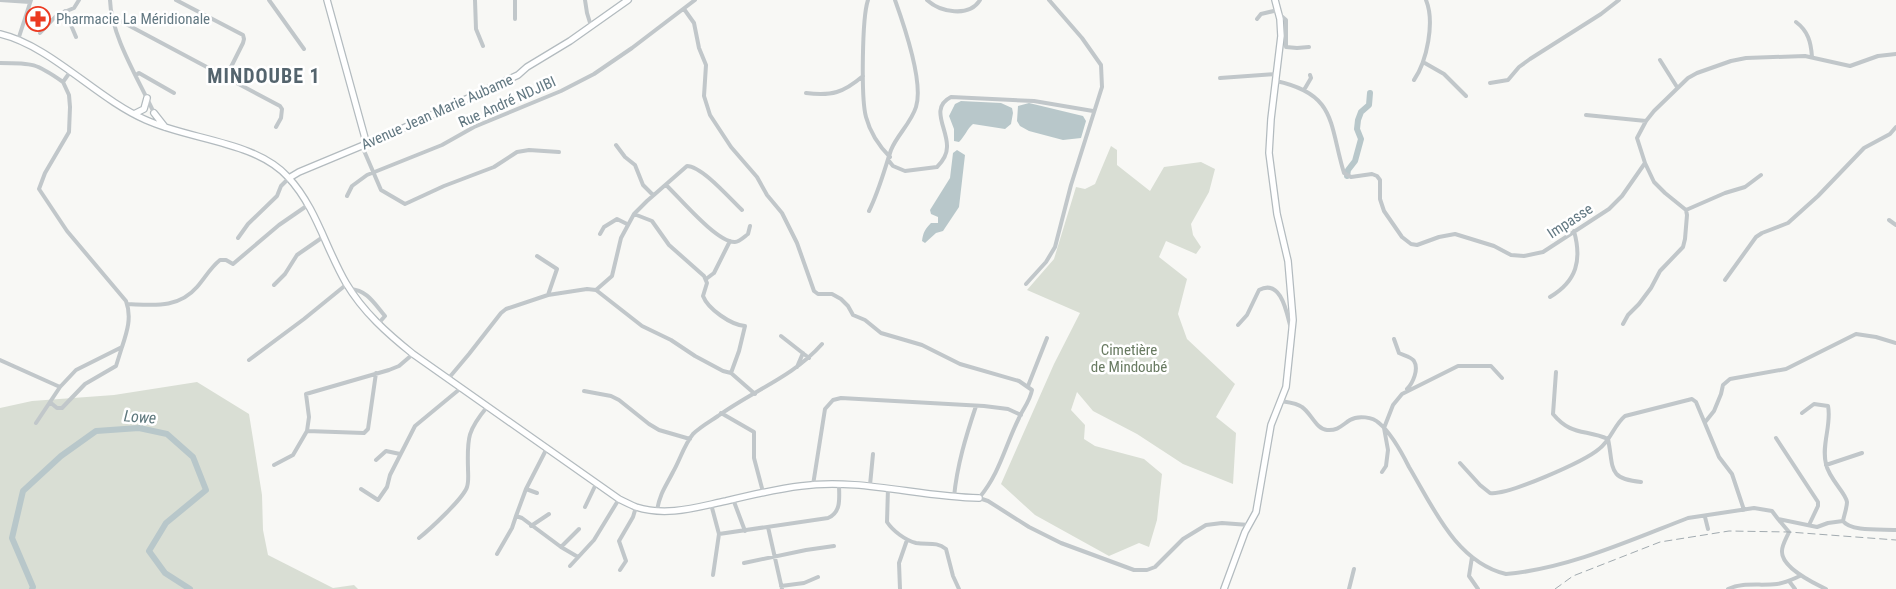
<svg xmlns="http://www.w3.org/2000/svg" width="1896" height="589" font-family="'Roboto Condensed',sans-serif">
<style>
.green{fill:#d9ded4}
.water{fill:#b8c7ca}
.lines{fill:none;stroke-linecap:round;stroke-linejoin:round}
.river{stroke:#b8c7ca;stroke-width:6}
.secondary-casing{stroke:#b3bbbf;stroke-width:8}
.street{stroke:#c1c7ca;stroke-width:4}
.secondary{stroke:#fff;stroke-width:5.5}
.rail{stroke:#a2abb0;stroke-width:1;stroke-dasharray:8 4;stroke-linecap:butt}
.labels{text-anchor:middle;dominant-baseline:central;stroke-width:5;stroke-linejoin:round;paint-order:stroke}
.poi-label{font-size:15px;fill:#627882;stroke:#fff;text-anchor:start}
.street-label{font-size:15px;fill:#627882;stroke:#fff}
.park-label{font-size:15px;fill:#687a61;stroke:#fff}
.water-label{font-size:16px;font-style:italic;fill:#5d777c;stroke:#fff}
.district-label{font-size:20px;font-weight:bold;letter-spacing:1px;fill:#54646d;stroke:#fff}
</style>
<rect width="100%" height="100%" fill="#f8f8f5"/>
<path class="green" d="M1111 146 1117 150V165L1150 191 1164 167 1201 162 1215 169 1209 192 1191 224 1193 235 1201 247 1196 254 1166 241 1159 257 1187 279 1178 314 1187 339 1235 384 1216 417 1236 433 1233 484 1183 464 1137 434 1093 411 1077 392 1071 410 1085 425 1084 439 1095 446 1144 459 1162 474 1157 520 1149 547 1139 543 1109 556 1035 515 1001 484 1054 364 1080 313 1027 290 1054 259 1076 187 1085 189 1095 184Z
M197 382 249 414 262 495 263 530 268 555 333 588 354 585 358 589H0V408L32 401 114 395Z"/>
<path class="water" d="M961 101 1001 103 1012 108 1013 113 1011 124 1005 129 973 124C967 129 965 136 959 142L954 141V129L949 116 955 104Z
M1029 103 1083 116 1086 121 1081 138 1063 140 1029 131 1020 126 1017 121 1018 106Z
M957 150 965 155 959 207 943 231 936 233 925 243 922 241C923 233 925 229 931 223H938V217L931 214 930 210 950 178 953 153Z"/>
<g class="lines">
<path class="river" d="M1347 176 1348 170 1355 161 1361 139 1357 129 1358 120 1361 112 1369 105 1370 93
M32 589 33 587 12 538 23 491 61 456 96 431 139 428 167 434 193 457 206 490 166 523 149 551 165 573 190 589"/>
<defs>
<path id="secondary" d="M327 0 365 138
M0 34C51 46 97 99 146 120 190 140 255 141 288 177 316 207 326 249 346 283 363 312 388 334 413 354L619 499C625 502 631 505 636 507 667 517 697 507 726 501 751 495 776 489 801 486 861 478 919 497 979 498
M154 113 165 127
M134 114 144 109 147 98
M289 178 299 172 395 132 518 75 527 67 570 41 628 0
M1224 589 1245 532 1256 512 1271 425 1286 387 1293 320 1288 261 1277 214 1269 153 1271 119 1281 36 1280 19 1275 0"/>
</defs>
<use href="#secondary" class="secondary-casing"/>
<path class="street" d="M0 0 30 2
M110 0C111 36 139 80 154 113
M176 0 243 35 244 39 243 43 226 77
M269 0 304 49
M475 0 476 29 483 46
M515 0V19
M585 0 587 13 591 26
M868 0C862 17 861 99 866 117 870 132 879 146 890 157
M927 0C940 12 969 18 980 0
M684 9 694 23 699 48 706 65 704 96 710 115 731 147 757 177 767 195 782 213 797 243 814 291 818 294H832L841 299 848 306 853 315 865 320 881 333 922 345 960 364 1019 381 1032 390C1030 401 1023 409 1019 418 1005 446 1000 473 979 498L988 501 1029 527 1061 543 1134 570H1147L1155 567 1183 539 1206 525 1222 523 1249 525
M65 11 76 37
M1279 14 1286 20V47L1297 48 1309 47
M111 16 280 106 282 109 281 118 276 127
M1257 19 1261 14 1278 10
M1796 22C1808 31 1811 42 1812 57
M40 33 57 15 74 8 79 0
M18 40 31 0
M1660 60 1677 87
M1423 62 1444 74 1466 96
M0 63C33 63 36 63 63 82
M136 75 139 73 174 93
M1220 78 1276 74
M1414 80C1427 61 1435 22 1426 0
M1276 81C1337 94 1329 124 1344 173L1351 177 1372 174 1377 176 1380 180V199L1384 211 1402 237 1411 244 1417 245 1439 237 1455 234 1494 246 1511 255 1524 256 1543 252 1609 209 1622 196 1645 163 1637 138 1646 121 1654 111 1688 78 1697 73 1731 61 1746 58 1805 56 1850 66 1878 56 1896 54
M1490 83 1508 80 1519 67 1530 59 1601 14 1619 0
M1304 90 1311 78 1310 75
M806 93C832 96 843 93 863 76
M1586 115 1646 121
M616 145 625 157 635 165 643 185 653 195
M362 146 381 190 405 204 444 186 494 167 517 152 529 150 559 152
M889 161 893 166 905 171 937 167C942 162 947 154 947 147 948 129 929 108 951 97L1034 101 1093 111
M666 185C679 197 717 243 735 242 739 242 744 237 748 234L750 226
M347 196 352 186 367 175 442 145 474 127 561 91 594 74 632 48 695 0
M1686 210 1725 193 1745 187 1761 175
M869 211C879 191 884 171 891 150 897 135 911 123 916 107 924 82 904 25 895 0
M634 214 652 221 669 245 704 276 707 283 703 296C708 309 731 325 745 326L739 351 731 373
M1889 220 1896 225
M600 234 604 227 617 219 627 224
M238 238 248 224 277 196 281 186 289 178
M537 256 557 269 548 295
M706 279 714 273 730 241
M1725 280 1756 237 1762 233 1788 223 1818 196 1864 148 1890 134 1896 127
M1026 284 1046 262 1055 247 1071 185 1102 87 1101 65 1082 38 1049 0
M274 285 285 274 297 255 323 237
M350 289C367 290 374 303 385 316L378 324
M596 290 612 276 621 238 634 214 647 201 687 166C702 166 731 200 742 210
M1550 297C1577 281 1582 260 1574 231
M128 304C153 305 178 309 197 287 205 278 210 268 220 260H226L233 264 279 225 308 205
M1623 324 1628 315 1639 304 1651 288 1660 271 1683 247 1685 239 1687 215 1686 210 1665 193 1654 182 1645 163
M1238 325 1247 315 1259 290C1282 278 1287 315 1291 329
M781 336 809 358
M1394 339 1399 353C1403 355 1412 357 1414 361 1419 369 1413 383 1407 389
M0 360 60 387
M249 360 304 319 347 284
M797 367 803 353
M1556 372 1553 414C1571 436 1585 429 1608 439 1614 468 1607 479 1641 482
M448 379 469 354 501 313 506 309 548 295 587 289 596 290 642 326 671 340 695 356 723 371 731 373 755 394
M1028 386 1047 338
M584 391 611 396 619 400 649 424 659 430 690 439
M1281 401C1287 402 1297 403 1302 407 1311 413 1316 429 1327 430 1338 431 1342 425 1350 420 1358 415 1373 417 1379 423 1391 433 1402 453 1409 467 1433 507 1456 562 1506 574 1567 569 1631 540 1688 518L1754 508 1772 511 1778 519 1817 527 1828 523 1843 521C1844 515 1847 508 1847 502 1846 493 1829 479 1826 464 1821 445 1832 424 1828 406L1814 404 1802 413
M51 403 57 408H62L85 384 116 366 122 347
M721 413 754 432V458L763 492
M1706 421 1714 411 1721 394 1723 385 1730 379 1786 369 1856 334 1876 337 1896 343
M36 423 60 387 76 370 122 347C127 332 132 317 126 301L67 231 39 189 45 173 69 132 70 107 69 95 63 82 70 72
M307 431 364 433 368 429 376 373
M1776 438 1818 502V506L1809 525
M547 448 526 489 516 516 522 518 561 547 578 557
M376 460 386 451 400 454
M1460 463 1480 485 1490 493C1507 496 1585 461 1599 449 1611 440 1614 425 1625 416L1692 399 1696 402 1719 457 1732 474 1744 510
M274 465 293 455 307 431 309 417 306 394 389 370 399 366 413 354
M1826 465 1862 453
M1382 472 1386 466 1388 450 1384 428 1393 405 1402 394 1458 366H1491L1502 378
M813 485 825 409 833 400 841 398 984 406 1008 409 1021 415
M870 485 873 454
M888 488 887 522C893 531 905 540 916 543 928 545 936 541 946 549L953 576 959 589
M361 489 378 500 387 487 390 475 415 426 461 388
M526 489 537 493
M954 497C957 465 966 436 976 406
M733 499 745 531
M711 504 719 534 713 575
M585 507 596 484
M657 510C660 493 666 486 673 472 680 460 684 445 693 434 700 427 709 422 718 416 752 391 793 377 822 344
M1705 517 1708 529
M1778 519 1789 532C1787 537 1782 545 1782 551 1781 567 1813 583 1826 589
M1843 521C1851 532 1882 529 1896 530
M531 526 549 514
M768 527 782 589
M719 534 828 518C842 512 839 497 839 484
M419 538C429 530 463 499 467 487 469 481 468 474 468 468 467 437 468 430 487 407
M561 547 579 529
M497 554 512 528 516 516
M1472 557 1469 576 1478 589
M744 563 806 550 834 546
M570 566 594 540 619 499
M620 570 626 561 619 541 633 517 636 507
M1789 581 1795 589
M781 586 804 583 818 577
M900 589 899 563 907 540
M1349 589 1354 569
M1728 589C1743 582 1760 586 1777 584 1785 583 1793 579 1800 576"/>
<use href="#secondary" class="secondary"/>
<path class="rail" d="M1555 589 1573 576 1660 542 1729 531 1789 532 1896 540"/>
</g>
<defs>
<symbol id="pharmacy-ring" viewBox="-11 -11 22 22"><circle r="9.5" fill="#fff" stroke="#ec3a21" stroke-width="1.5"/><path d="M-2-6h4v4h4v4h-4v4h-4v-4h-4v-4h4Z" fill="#ec3a21"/></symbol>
</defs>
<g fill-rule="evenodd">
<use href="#pharmacy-ring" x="24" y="5" width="28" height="28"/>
</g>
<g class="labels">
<g class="poi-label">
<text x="56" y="19">Pharmacie La Méridionale</text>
</g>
<g class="street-label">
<text transform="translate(507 102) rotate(-24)">Rue André NDJIBI</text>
<text transform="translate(437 112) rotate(-24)">Avenue Jean Marie Aubame</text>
<text transform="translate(1570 221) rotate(-33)">Impasse</text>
</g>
<g class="park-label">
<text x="1129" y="350">Cimetière<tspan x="1129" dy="17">de Mindoubé</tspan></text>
</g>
<g class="water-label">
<text transform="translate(140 417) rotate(4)">Lowe</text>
</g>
<g class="district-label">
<text x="264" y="76">MINDOUBE 1</text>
</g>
</g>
</svg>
